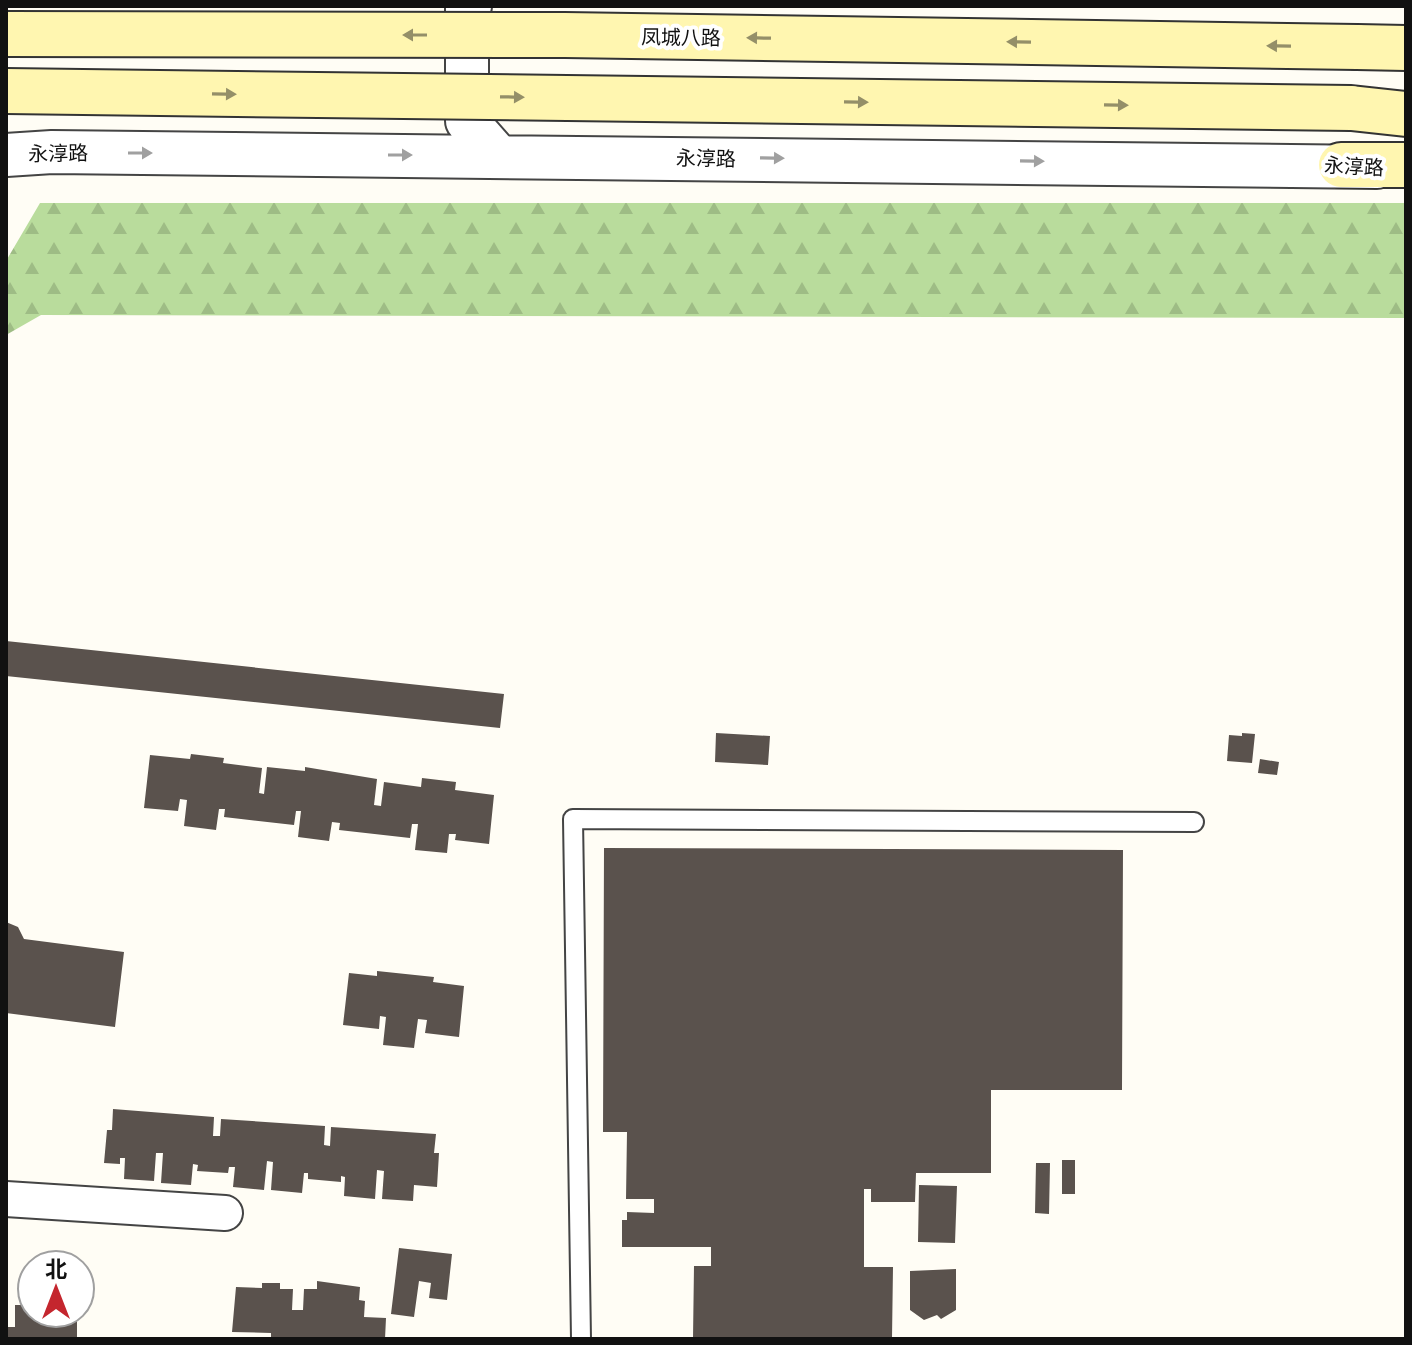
<svg xmlns="http://www.w3.org/2000/svg" width="1412" height="1345" font-family="Merriweather,'Noto Sans SC',serif">
<style>
.forest{fill:url(#forest-firs)}
.building{fill:#5a524d}
.lines{fill:none;stroke-linecap:round;stroke-linejoin:round}
.service-casing{stroke:#444;stroke-width:22}
.minor-casing{stroke:#444;stroke-width:38}
.tertiary-casing{stroke:#444;stroke-width:46}
.secondary-casing{stroke:#333;stroke-width:48}
.service{stroke:#fff;stroke-width:18}
.minor{stroke:#fff;stroke-width:34}
.tertiary{stroke:#fff;stroke-width:42}
.secondary{stroke:#fff6b0;stroke-width:44}
.secondary-bridge-casing{stroke:#333;stroke-width:48;stroke-linecap:butt}
.secondary-bridge{stroke:#fff6b0;stroke-width:44}
.oneway{fill:#948f68}
.oneway2{fill:#a0a0a0}
.labels{text-anchor:middle;dominant-baseline:central;stroke-width:8;stroke-linejoin:round;paint-order:stroke}
.street-label{font-size:20px;fill:#111;stroke:#fff}
</style>
<defs>
<pattern id="forest-firs" width="22" height="20" patternUnits="userSpaceOnUse" patternTransform="scale(2)"><rect width="22" height="20" fill="#b9dc9c"/><path d="M5 1l3.5 6h-7zM16 11l3.5 6h-7z" fill="#9ebc85"/></pattern>
</defs>
<rect width="100%" height="100%" fill="#fffdf5"/>
<path class="forest" d="M40 203H1406V318L41 315 6 335V261Z"/>
<path class="building" d="M6 641 504 694 500 728 6 676Z
M716 733 770 736 768 765 715 762Z
M1242 733 1255 734 1252 763 1227 761 1229 735 1242 736Z
M191 754 224 758 223 763 262 768 259 793 264 794 267 767 305 771V767L377 779 374 805 381 806 384 782 421 787 422 778 456 782 455 790 494 795 489 844 455 840 456 834H449L447 853 415 850 418 824H412L410 838 339 830 340 823 332 822 329 841 298 837 301 811H296L294 825 224 817 225 809H219L216 830 184 826 187 800 180 799 178 811 144 808 150 755 190 759Z
M1260 759 1279 762 1277 775 1258 773Z
M604 848 1123 850 1122 1090H991V1173H916L915 1202H871V1189H864V1267H893L892 1339H693L694 1266H711V1247H622V1220H627V1212L654 1213V1199H626L627 1132H603Z
M6 922 18 927 24 939 124 952 115 1027 6 1013Z
M377 971 434 977 433 982 464 986 459 1037 425 1033 427 1020 418 1019 414 1048 383 1045 386 1017 380 1016 379 1029 343 1025 349 973 377 976Z
M113 1109 214 1117 213 1136H220L221 1119 325 1126 324 1145 330 1146 331 1127 436 1134 434 1153H439L437 1187 414 1185 413 1201 382 1199 384 1171 377 1170 375 1199 344 1196 345 1177 341 1176V1182L308 1179V1173H304L302 1193 271 1190 273 1162 267 1161 264 1190 233 1187 235 1167H229L228 1173 197 1171 198 1165 193 1164 191 1185 161 1183 163 1153H156L154 1181 124 1179 125 1158H120V1164L104 1163 107 1130H112Z
M1062 1160H1075V1194H1062Z
M1036 1163H1050L1049 1214 1035 1213Z
M919 1185 957 1186 955 1243 918 1242Z
M399 1248 452 1254 447 1300 429 1298 431 1283 419 1281 414 1317 391 1314Z
M956 1269V1310L941 1319 937 1315 924 1320 910 1310V1271Z
M317 1281 360 1287 359 1300 365 1301 364 1317 386 1318 385 1339H271V1333L232 1332 236 1287 262 1288V1283H280V1289H293L292 1310H303L304 1289H317Z
M27 1299H32V1313H72V1318H77V1339H6V1327H15V1305H27Z"/>
<g class="lines">
<defs>
<path id="service" d="M581 1339 573 819 1194 822"/>
<path id="minor" d="M6 1199 225 1213"/>
<path id="tertiary" d="M470 6 467 8V121L497 155
M6 155 52 152 1377 167"/>
<path id="secondary" d="M1357 47 1406 48
M1351 108 1406 114
M1341 165H1406"/>
</defs>
<use href="#service" class="service-casing"/>
<use href="#minor" class="minor-casing"/>
<use href="#tertiary" class="tertiary-casing"/>
<use href="#secondary" class="secondary-casing"/>
<use href="#service" class="service"/>
<use href="#minor" class="minor"/>
<use href="#tertiary" class="tertiary"/>
<use href="#secondary" class="secondary"/>
<defs>
<path id="secondary-bridge" d="M6 34 565 35 1357 47
M6 91 1351 108"/>
</defs>
<use href="#secondary-bridge" class="secondary-bridge-casing"/>
<use href="#secondary-bridge" class="secondary-bridge"/>
</g>
<defs><path id="oneway-solid" d="M-6-.8H1V-3.2L6.5 0L1 3.2V.8H-6Z" transform="scale(2)"/></defs>
<g class="oneway">
<use href="#oneway-solid" transform="translate(415 35) rotate(-180)"/>
<use href="#oneway-solid" transform="translate(759 38) rotate(-179)"/>
<use href="#oneway-solid" transform="translate(1019 42) rotate(-179)"/>
<use href="#oneway-solid" transform="translate(1279 46) rotate(-179)"/>
<use href="#oneway-solid" transform="translate(224 94) rotate(1)"/>
<use href="#oneway-solid" transform="translate(512 97) rotate(1)"/>
<use href="#oneway-solid" transform="translate(856 102) rotate(1)"/>
<use href="#oneway-solid" transform="translate(1116 105) rotate(1)"/>
</g>
<g class="oneway2">
<use href="#oneway-solid" transform="translate(140 153)"/>
<use href="#oneway-solid" transform="translate(400 155)"/>
<use href="#oneway-solid" transform="translate(772 158) rotate(1)"/>
<use href="#oneway-solid" transform="translate(1032 161) rotate(1)"/>
</g>
<g class="labels">
<g class="street-label">
<text transform="translate(681 37) rotate(1)">凤城八路</text>
<text transform="translate(58 153) rotate(-1)">永淳路</text>
<text transform="translate(706 158) rotate(1)">永淳路</text>
<text transform="translate(1354 166) rotate(3)">永淳路</text>
</g>
</g>
<rect width="1412" height="1345" fill="none" stroke="#111111" stroke-width="16"/>
<g transform="translate(56 1289)"><circle r="38" fill="#ffffff" stroke="#a0a0a0" stroke-width="2"/>
<path d="M0-6L14 30L0 20L-14 30Z" fill="#c4262e"/>
<text y="-12" font-size="22" font-weight="bold" text-anchor="middle" fill="#111111">北</text>
</g>
</svg>
